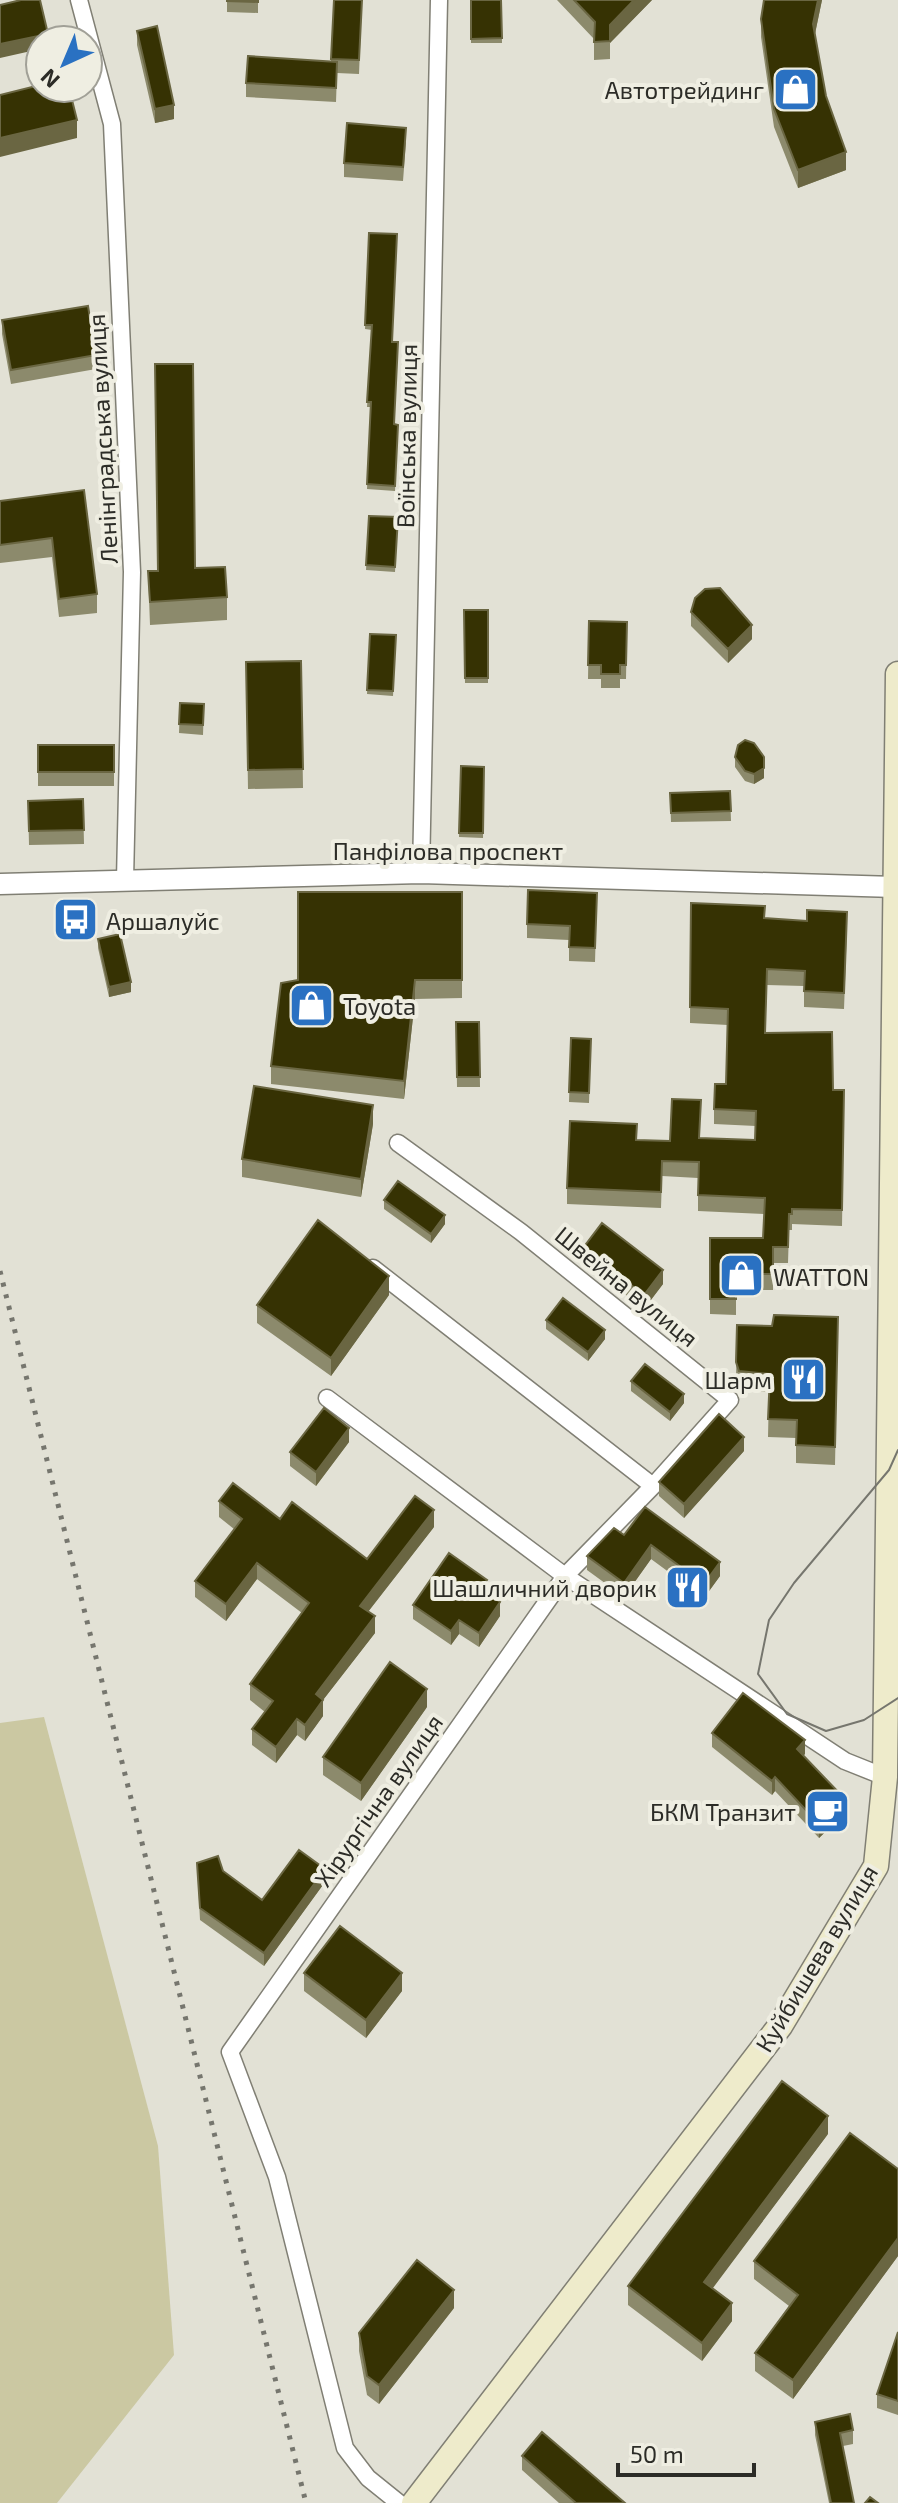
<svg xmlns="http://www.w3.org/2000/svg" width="898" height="2503" font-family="'Exo 2',sans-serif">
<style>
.green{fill:#cbc8a2}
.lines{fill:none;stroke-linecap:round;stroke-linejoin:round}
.minor-casing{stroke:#807f74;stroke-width:19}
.tertiary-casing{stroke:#807f74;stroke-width:23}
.secondary-casing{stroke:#807f74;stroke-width:27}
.minor{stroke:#fff;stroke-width:16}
.tertiary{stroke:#fff;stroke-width:20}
.secondary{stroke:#eeebcb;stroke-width:24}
.tram{stroke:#76766e;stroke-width:2}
.rail{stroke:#76766e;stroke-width:5;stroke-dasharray:4 8;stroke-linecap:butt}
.wall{fill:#8c8a6c}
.shaded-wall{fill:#6a6642}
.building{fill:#363203;stroke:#6a6642;stroke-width:2}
.labels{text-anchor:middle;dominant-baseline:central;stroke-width:8;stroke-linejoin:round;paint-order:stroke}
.poi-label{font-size:24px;fill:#2c2c27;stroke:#efeee2;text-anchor:end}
.street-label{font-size:24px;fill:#2c2c27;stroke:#efeee2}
</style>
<rect width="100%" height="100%" fill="#e2e1d5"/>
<path class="green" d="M44 1717 158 2146 174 2355 57 2503H0V1723Z"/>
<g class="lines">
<defs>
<path id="minor" d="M79 0 112 124 132 572 125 880
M421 873 439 0
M373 1268 653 1486
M327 1398 565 1576 653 1486 730 1400 521 1232 398 1143
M399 2503 368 2478 345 2448 277 2177 230 2052 565 1576 845 1761 885 1777"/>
<path id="tertiary" d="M0 884 421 873 895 887"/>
<path id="secondary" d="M414 2503 780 2026 876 1866 885 1777 898 674"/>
</defs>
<use href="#minor" class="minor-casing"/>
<use href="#tertiary" class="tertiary-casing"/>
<use href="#secondary" class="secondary-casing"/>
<use href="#minor" class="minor"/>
<use href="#tertiary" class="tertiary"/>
<use href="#secondary" class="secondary"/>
<path class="tram" d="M898 1450 889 1470 794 1583 769 1620 758 1674 787 1714 826 1731 864 1720 898 1698"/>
<path class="rail" d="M0 1271 306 2503"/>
</g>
<path class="wall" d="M227 0H258V13L227 12Z
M334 0H362L359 74 337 73 336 102 246 97V83L331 61Z
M471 0H501L502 43H471Z
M557 0H675H652L610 43V59L594 60V39Z
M764 0H822L815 34 826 96 846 170 798 188 774 127 761 37V19Z
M137 31 174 119 155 123 137 45Z
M406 142 403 181 344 177V163Z
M369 233 392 342 394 424 398 425 395 491 367 489 371 407H367L372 330 365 329Z
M2 320 96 355V369L11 384 2 334Z
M84 490 97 594V613L59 617 52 557 0 563V501Z
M369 516 398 517 395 572 366 570Z
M195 568 227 597V620L150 625 148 571Z
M464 610H488V683H465Z
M691 612 752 639 728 663 691 626Z
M589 621 627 622 626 679H620V688H601V679H588Z
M370 634 396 635 393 696 367 694Z
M301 661 303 788 248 789 246 662Z
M180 703 204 704 203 735 179 733Z
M38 745H114V786H38Z
M735 757 764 778 754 784 745 781 735 767Z
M461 766 484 767 483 838 459 837Z
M730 791 731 821 671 822 670 793Z
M83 799 84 844 29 845 28 801Z
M462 892V998L415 999 404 1099 271 1084V1066L298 980Z
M597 893 595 962 569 961V940L527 938V924Z
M691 903 765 918 847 928 844 1009 804 1007V986L767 985 765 1033 833 1090H844L842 1226 792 1224V1230H789L788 1263H773V1290H736V1315L710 1314V1238H763L764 1214 698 1211V1178L662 1176 661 1208 567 1204V1188L637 1140 670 1141 700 1138 755 1140 756 1126 714 1124V1109L726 1084 728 1025 690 1023Z
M98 939 131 992 109 997 98 948Z
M456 1022H479L480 1087H457Z
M571 1038 591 1039 589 1103 569 1102Z
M373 1124 361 1197 242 1177V1159Z
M384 1200 445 1224 431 1243 384 1209Z
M583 1248 663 1284 644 1309 583 1262Z
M389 1295 331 1376 257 1323V1305Z
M838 1317 835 1465 796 1463V1438L768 1437 769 1392 739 1389 736 1380 737 1325 772 1326Z
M546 1320 605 1339 588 1361 546 1329Z
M631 1381 684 1403 670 1421 631 1391Z
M349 1442 316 1486 290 1466V1452Z
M744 1451 684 1518 659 1496V1482Z
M219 1501 280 1519 367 1559 434 1527 368 1612 375 1633 323 1700V1716L305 1741 297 1735 276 1763 252 1745V1729L265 1712 250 1700V1684L302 1613 257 1579 226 1621 195 1597V1581L234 1529 219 1517Z
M645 1507 720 1576 704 1598 651 1559 624 1597 587 1570V1556L624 1535Z
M487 1592 500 1616 479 1647 459 1634 451 1645 413 1619V1605Z
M427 1707 361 1801 323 1775V1757Z
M712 1733 805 1754 803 1755 845 1813 819 1838 775 1791 772 1795 712 1747Z
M197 1863 223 1871 262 1900 325 1882 264 1966 200 1920Z
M304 1973 402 1991 366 2038 304 1991Z
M828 2134 712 2288 732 2321 702 2361 628 2305V2286Z
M898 2169V2256L793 2399 755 2371V2353L789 2306 754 2279V2261Z
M454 2308 379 2404 367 2395 359 2351V2333Z
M898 2332V2415L877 2408V2394Z
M815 2422 853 2430V2444L843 2446 854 2503H829L815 2435Z
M522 2456 625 2503H559L522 2470Z"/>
<path class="shaded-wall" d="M634 0H652L610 43V25Z
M818 0H822L813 43V24Z
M48 34V40H40V49L0 58V44Z
M174 105V119L155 123V109Z
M77 120V138L0 157V138Z
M846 152V170L798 188V170Z
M752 625V639L728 663V649Z
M764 757V778L754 784V774Z
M415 980V999L404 1099V1081Z
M131 982V992L109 997V987Z
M373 1105V1124L361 1197V1179Z
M445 1215V1224L431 1243V1234Z
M663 1270V1284L644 1309V1295Z
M389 1276V1295L331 1376V1358Z
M605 1330V1339L588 1361V1352Z
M684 1394V1403L670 1421V1412Z
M349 1428V1442L316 1486V1472Z
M744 1437V1451L684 1518V1504Z
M434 1510V1527L360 1622V1606Z
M651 1545V1559L624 1597V1583Z
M720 1562V1576L704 1598V1584Z
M257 1563V1579L226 1621V1604Z
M487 1580V1594L481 1588Z
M500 1602V1616L479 1647V1633Z
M375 1616V1633L323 1700V1716L305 1741V1725L316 1694Z
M459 1620V1634L451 1645V1631Z
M427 1689V1707L361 1801V1783Z
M297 1719V1735L276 1763V1747Z
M805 1740V1754L797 1763V1749Z
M775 1777V1791L772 1795V1781Z
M845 1799V1813L819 1838V1824Z
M325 1869V1882L264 1966V1953Z
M402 1973V1991L366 2038V2020Z
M828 2116V2134L704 2300V2282Z
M898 2238V2256L793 2399V2380Z
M454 2290V2308L379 2404V2385Z
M732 2303V2321L702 2361V2343Z"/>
<path class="building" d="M21 0H40L48 34 0 44V5Z
M227 0H258V2L227 1Z
M334 0H362L359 60 331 59Z
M471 0H501L502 38 471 39Z
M574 0H634L610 25V41L594 42 595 22Z
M764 0H818L813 24 826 96 846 152 798 170 774 109 761 19Z
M157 26 174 105 155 109 137 31Z
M248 56 337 62 336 88 246 83Z
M40 85V88H69L77 120 0 138V95Z
M347 123 406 128 403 167 344 163Z
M369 233 397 234 392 342H398L394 424 398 425 395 486 367 484 371 402H367L372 325H365Z
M88 306 96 355 11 370 2 320Z
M155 364H193L195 568 225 567 227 597 150 602 148 571H158Z
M84 490 97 594 59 599 52 538 0 545V501Z
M369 516 398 517 395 567 366 565Z
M720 588 752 625 728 649 691 612 695 598 705 589Z
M464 610H488V678H465Z
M589 621 627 622 626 665H620V674H601V665H588Z
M370 634 396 635 393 691 367 690Z
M301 661 303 769 248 770 246 662Z
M180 703 204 704 203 725 179 724Z
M745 740 754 743 764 757V768L754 774 745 771 735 757 738 745Z
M38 745H114V772H38Z
M461 766 484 767 483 833H459Z
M730 791 731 811 671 813 670 793Z
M83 799 84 830 29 831 28 801Z
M528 890 597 893 595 948 569 947 570 926 527 924Z
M298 892H462V980H415L404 1081 271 1066 281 983 298 980Z
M691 903 765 906 764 918 807 921V910L847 912 844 993 804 991 805 971 767 969 765 1033 832 1032 833 1090H844L842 1210 792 1209V1214H789L788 1247H773V1274H736V1299H710V1238H763L765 1198 698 1195 699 1162 662 1161 661 1192 567 1188 570 1121 637 1124 636 1140 670 1141 672 1099 701 1100 699 1138 755 1140 756 1111 714 1109 715 1084H726L728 1009 690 1007Z
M120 934 131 982 109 987 98 939Z
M456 1022H479L480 1077H457Z
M571 1038 591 1039 589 1093 569 1092Z
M254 1086 373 1105 361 1179 242 1159Z
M398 1181 445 1215 431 1234 384 1200Z
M318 1220 389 1276 331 1358 257 1305Z
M602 1223 663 1270 644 1295 583 1248Z
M563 1298 605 1330 588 1352 546 1320Z
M774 1315 838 1317 835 1447 796 1445 797 1420 768 1419 770 1374 739 1371 736 1362 737 1325 772 1326Z
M645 1364 684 1394 670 1412 631 1381Z
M324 1408 349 1428 316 1472 290 1452Z
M719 1414 744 1437 684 1504 659 1482Z
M233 1483 280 1519 292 1502 367 1559 415 1496 434 1510 360 1606 375 1616 316 1694 323 1700 305 1725 297 1719 276 1747 252 1729 273 1701 250 1684 309 1603 257 1563 226 1604 195 1581 242 1519 219 1501Z
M645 1507 720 1562 704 1584 651 1545 624 1583 587 1556 614 1528 624 1535Z
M449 1553 487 1580 481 1588 500 1602 479 1633 459 1620 451 1631 413 1605Z
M390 1662 427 1689 361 1783 323 1757Z
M743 1693 805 1740 797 1749 845 1799 819 1824 775 1777 772 1781 712 1733Z
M299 1850 325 1869 264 1953 200 1908 197 1863 218 1856 223 1871 262 1900Z
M340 1926 402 1973 366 2020 304 1973Z
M782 2081 828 2116 704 2282 732 2303 702 2343 628 2286Z
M850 2133 898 2169V2238L793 2380 755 2353 798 2295 754 2261Z
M417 2260 454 2290 379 2385 367 2376 359 2333Z
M898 2332V2401L877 2394Z
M850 2414 853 2430 840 2433 854 2503H831L815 2422Z
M542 2432 625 2503H576L522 2456Z
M870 2497 878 2503H865Z"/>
<defs>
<symbol id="shop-square" viewBox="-11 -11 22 22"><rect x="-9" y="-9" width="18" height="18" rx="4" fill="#2a71c2" stroke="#efeee2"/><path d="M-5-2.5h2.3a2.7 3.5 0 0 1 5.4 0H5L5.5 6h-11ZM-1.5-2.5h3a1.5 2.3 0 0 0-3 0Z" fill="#fff"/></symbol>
<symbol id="bus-square" viewBox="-11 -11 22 22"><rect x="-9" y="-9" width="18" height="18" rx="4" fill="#2a71c2" stroke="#efeee2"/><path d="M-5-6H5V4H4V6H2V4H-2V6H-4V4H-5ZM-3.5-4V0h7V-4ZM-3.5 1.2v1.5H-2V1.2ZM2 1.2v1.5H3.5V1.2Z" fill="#fff"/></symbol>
<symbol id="restaurant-square" viewBox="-11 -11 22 22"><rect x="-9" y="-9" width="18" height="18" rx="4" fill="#2a71c2" stroke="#efeee2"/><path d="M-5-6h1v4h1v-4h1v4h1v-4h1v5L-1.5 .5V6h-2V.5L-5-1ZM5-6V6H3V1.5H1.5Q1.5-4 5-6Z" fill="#fff"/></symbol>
<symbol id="cafe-square" viewBox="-11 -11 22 22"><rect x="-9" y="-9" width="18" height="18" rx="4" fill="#2a71c2" stroke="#efeee2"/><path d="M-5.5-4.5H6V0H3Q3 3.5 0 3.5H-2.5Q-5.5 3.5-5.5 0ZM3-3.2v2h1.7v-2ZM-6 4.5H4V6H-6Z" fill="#fff"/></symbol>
</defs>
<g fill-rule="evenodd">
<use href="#shop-square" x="770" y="64" width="51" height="51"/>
<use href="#bus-square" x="50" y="894" width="51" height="51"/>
<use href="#shop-square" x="286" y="980" width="51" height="51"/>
<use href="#shop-square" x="716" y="1250" width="51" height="51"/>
<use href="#restaurant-square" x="778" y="1354" width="51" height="51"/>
<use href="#restaurant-square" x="662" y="1562" width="51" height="51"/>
<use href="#cafe-square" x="802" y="1786" width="51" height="51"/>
</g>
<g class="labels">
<g class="poi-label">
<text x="764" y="89">Автотрейдинг</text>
<text x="106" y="920" text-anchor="start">Аршалуйс</text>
<text x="343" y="1005" text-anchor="start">Toyota</text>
<text x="773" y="1276" text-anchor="start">WATTON</text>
<text x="772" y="1379">Шарм</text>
<text x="657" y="1587">Шашличний дворик</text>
<text x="796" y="1811">БКМ Транзит</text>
</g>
<g class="street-label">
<text transform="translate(406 436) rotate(-89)">Воїнська вулиця</text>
<text transform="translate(102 439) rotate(-93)">Ленінградська вулиця</text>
<text x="448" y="850">Панфілова проспект</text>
<text transform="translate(627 1286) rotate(39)">Швейна вулиця</text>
<text transform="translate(378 1800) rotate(-55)">Хірургічна вулиця</text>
<text transform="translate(816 1958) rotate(-59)">Куйбишева вулиця</text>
</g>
</g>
<g transform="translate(64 64) rotate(224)"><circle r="38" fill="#efeee2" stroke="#a1a097" stroke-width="2"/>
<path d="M0-6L14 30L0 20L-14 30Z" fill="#2a71c2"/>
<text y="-12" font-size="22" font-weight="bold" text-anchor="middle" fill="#2c2c27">N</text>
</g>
<path d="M618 2463v12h136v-12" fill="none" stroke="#2c2c27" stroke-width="4"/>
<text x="630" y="2463" font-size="24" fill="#2c2c27" stroke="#efeee2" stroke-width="6" paint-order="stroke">50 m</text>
</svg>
